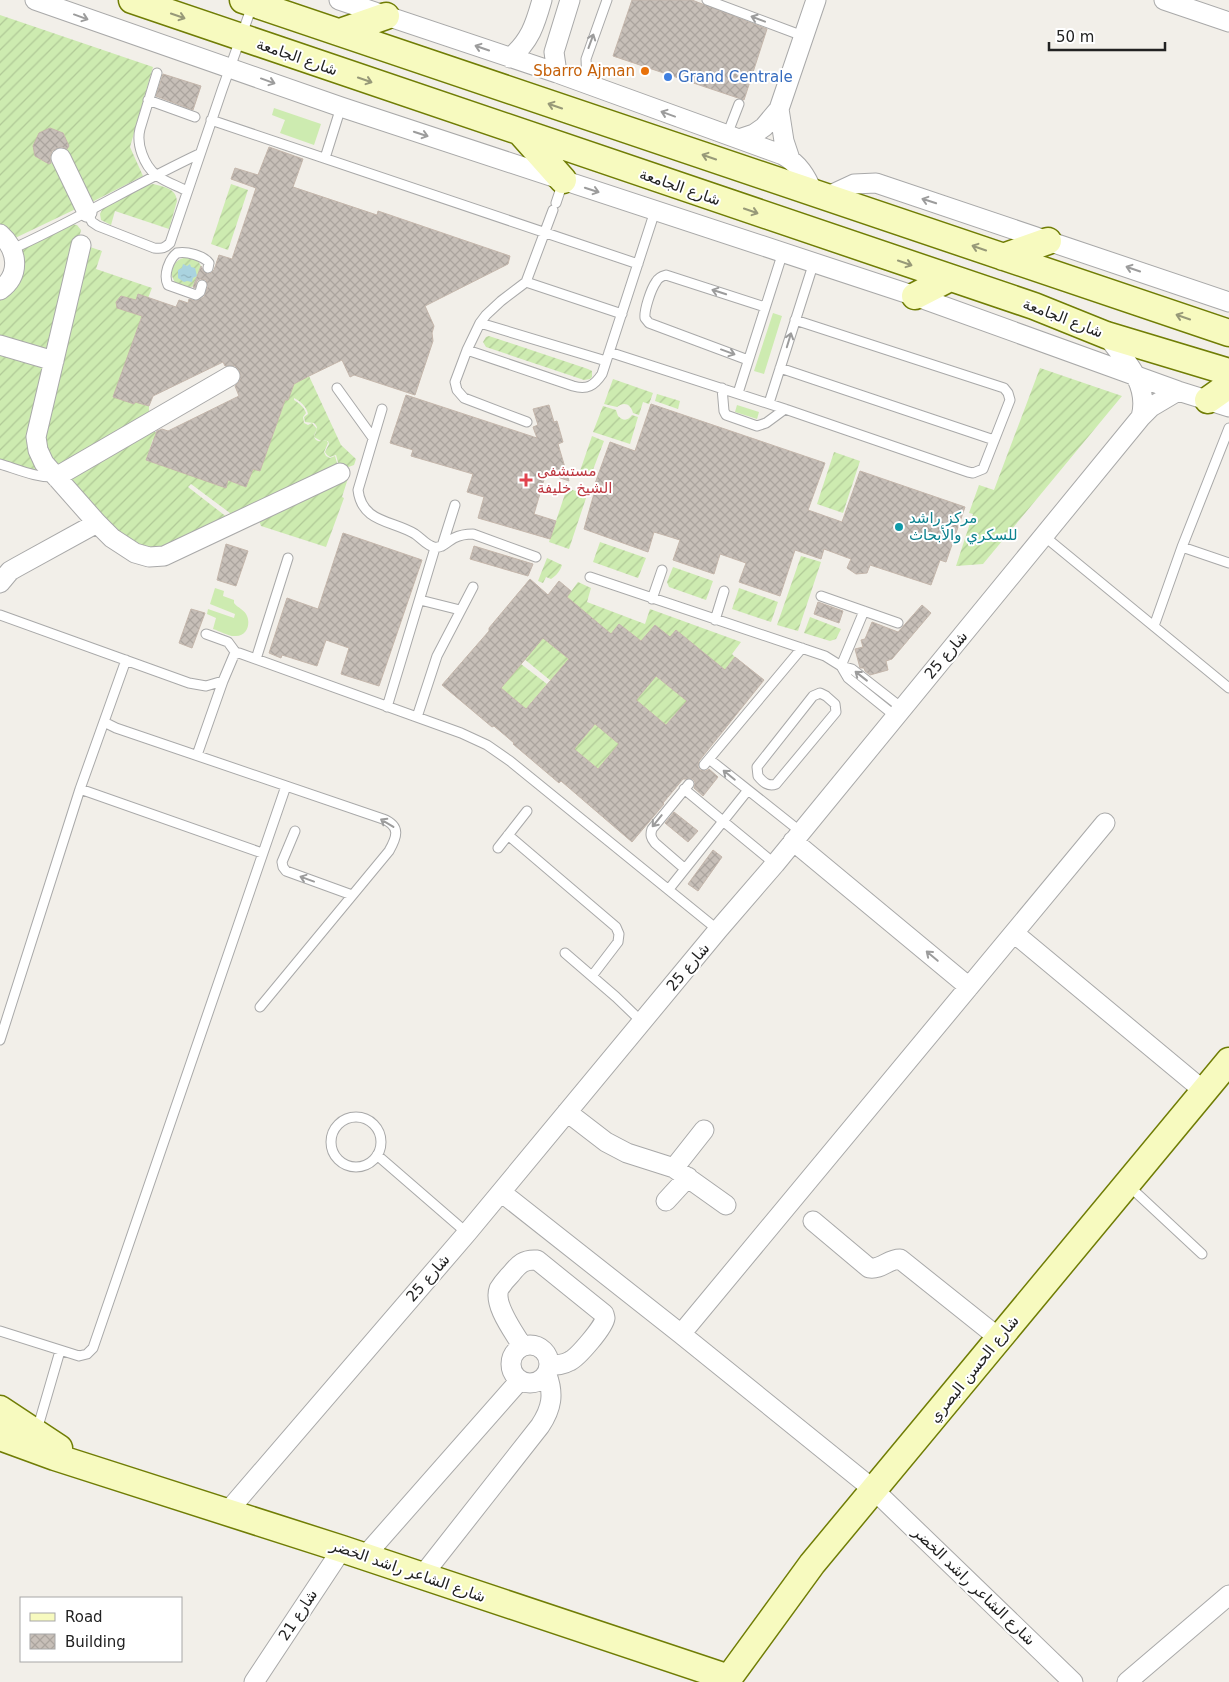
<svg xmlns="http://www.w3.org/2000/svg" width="1229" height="1682" font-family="'DejaVu Sans',Cairo,sans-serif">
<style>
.grass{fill:#cdebb0}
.garden{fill:url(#garden-furrows);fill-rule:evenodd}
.water{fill:url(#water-ripples)}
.building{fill:url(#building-cross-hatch);stroke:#c4b6ab;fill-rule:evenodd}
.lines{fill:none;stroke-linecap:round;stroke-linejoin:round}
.lane-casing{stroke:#a9a9a9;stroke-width:11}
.street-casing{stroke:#a9a9a9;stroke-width:21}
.secondary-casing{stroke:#707d05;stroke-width:29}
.lane{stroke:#fff;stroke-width:9}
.street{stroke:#fff;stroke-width:19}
.secondary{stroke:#f7fabf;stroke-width:26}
.oneway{stroke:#979978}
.oneway2{stroke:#9c9c9c}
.food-dot{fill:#e8710a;stroke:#fff;stroke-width:2}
.shop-dot{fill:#3f7fe0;stroke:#fff;stroke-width:2}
.health-dot{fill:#e0444e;stroke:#fff;stroke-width:2}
.culture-dot{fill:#0f9aa8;stroke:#fff;stroke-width:2}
.labels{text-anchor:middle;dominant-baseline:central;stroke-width:4;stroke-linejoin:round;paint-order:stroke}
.street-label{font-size:15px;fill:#222;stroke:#fff}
.food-label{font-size:15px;fill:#c56008;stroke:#fff;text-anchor:end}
.shop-label{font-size:15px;fill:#366cbe;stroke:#fff;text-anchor:start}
.health-label{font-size:15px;fill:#be3a42;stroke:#fff;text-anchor:start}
.culture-label{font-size:15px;fill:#0d838f;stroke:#fff;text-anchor:start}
</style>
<defs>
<pattern id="garden-furrows" width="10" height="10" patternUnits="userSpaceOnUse" patternTransform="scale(1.25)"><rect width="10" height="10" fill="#cdebb0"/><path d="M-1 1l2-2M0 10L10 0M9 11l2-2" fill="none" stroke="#b0c997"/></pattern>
<pattern id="water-ripples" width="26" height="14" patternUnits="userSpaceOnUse" patternTransform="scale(1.25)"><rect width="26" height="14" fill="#aad3df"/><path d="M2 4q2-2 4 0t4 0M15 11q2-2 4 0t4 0" fill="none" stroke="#92b5bf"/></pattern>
<pattern id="building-cross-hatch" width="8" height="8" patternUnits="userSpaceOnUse" patternTransform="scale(1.25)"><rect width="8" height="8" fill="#c7bfb8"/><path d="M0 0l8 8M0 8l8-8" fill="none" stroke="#aba49e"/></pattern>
</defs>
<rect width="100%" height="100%" fill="#f2efe9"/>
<path class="grass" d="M274 108 321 124 314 145 280 133 285 120 272 115Z
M773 313 782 316 764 374 754 371Z
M737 405 759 412 757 419 735 412Z
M215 588 224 591 223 596 234 600V603C238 608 243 609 246 614 251 622 248 636 236 636 229 637 220 631 213 629L216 618 207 614 208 609 234 618 235 614 210 604Z"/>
<path class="garden" d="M0 15 153 67 130 147 143 176 86 205 63 156 68 146 63 133 50 128C37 134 33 142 35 156L49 164 59 159 82 206 11 240 0 231Z
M153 184C164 187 176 188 177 201L169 229 115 211 111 225 101 220 100 214 103 208 144 186Z
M231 184 248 190 228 250 211 244Z
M71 224 77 225 81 230 53 350 0 343V292L16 252Z
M84 245 102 251 96 269 152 288 146 303 121 296 117 302V308L142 316 114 397 134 404 137 398 142 400 141 404 149 406V419L64 468 43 457 41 451Z
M187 257C193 258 198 259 201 266L193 286 188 289 176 285 171 274C173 264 177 259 187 257ZM182 268H194L195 272 179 278Z
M489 336 588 369 592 371V377L590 379 584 380 486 347 483 342 486 337Z
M0 349 43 362 40 473 0 461Z
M1040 368 1122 396 983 564 956 566 973 514 969 513 979 485 994 490Z
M309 376 341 445 356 459 354 465 340 470 336 455 330 457 327 455 325 452 329 444 328 441H321L314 437C315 430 320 429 314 423L305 422 304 417 308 414C307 407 300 401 294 398V400C299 403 304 407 306 413L303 417 304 423 308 425 312 423 317 429 314 437C318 444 321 440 327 441L328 443 324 452 326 456 330 458 335 456 339 470 238 519 191 484 188 487 232 521 169 552 122 543 67 476 147 427 160 435 158 441 153 439 146 460 226 487 228 480 246 487 253 469 260 471 285 400 294 384Z
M613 379 653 393 649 404 643 402 639 415 633 413C631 404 624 401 617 407L604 404Z
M657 394 680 401 678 409 655 401Z
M603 406 616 410 618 416C623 421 628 421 632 415L638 417 630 444 593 432Z
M592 436 604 441 591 475 580 471Z
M834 452 860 461 843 513 817 504Z
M350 472 342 497 344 498 326 547 261 526 257 515Z
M567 488 587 495 569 549 549 542Z
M600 542 646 558 638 578 593 562Z
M801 556 821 562 798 631 777 625Z
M547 558 562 565C560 571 557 575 551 579L546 577 543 583 538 581Z
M673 567 713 581 706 600 669 587 667 582Z
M578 582 591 588 587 602 645 624 650 609 741 642 732 654 735 657 725 670 676 630 670 637 655 625 641 641 619 624 611 634 567 597Z
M739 588 778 602 771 622 732 609Z
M810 617 841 629 836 639 830 641 804 633Z
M543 638 569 659 551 681 523 658 532 645 535 647Z
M521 664 547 684 526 709 501 688Z
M656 676 687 701 666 725 636 700Z
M595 724 619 744 598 769 574 749Z"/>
<path class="water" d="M183 264 187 266 190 264 191 267 195 268 197 276 193 278 192 282 187 281 184 282 178 278V270L182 268Z"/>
<path class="building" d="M632 0H692L767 29 744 100 613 56Z
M163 74 201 86 193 110 156 96Z
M50 128 63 133 69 146 67 149 62 147 57 148 52 151 50 157 51 163 49 164 35 156 33 146 39 133Z
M269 147 303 159 293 187 377 215 378 211 510 256 508 264 425 306 434 326 432 333 433 341 415 395 354 375 350 377 342 360 309 376 294 384 288 400H285L260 471 253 469 246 487 228 480 226 488 146 460 157 431 162 429 168 431 239 396 235 386 239 382 241 376 239 370 235 366H225L223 362 153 396 149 406 135 402 134 404 113 397 142 316 117 308 116 302 121 296 136 300 138 294 176 307 179 300 188 303 189 299 196 301 204 297 208 286 206 280 200 279 197 281 195 288 193 287 201 266 204 272 210 274 214 270 219 255 232 259 256 188 231 179 235 168 258 175Z
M406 395 537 438 533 427 538 425 533 409 549 405 554 422 557 421 563 442 558 444 569 481 546 473 534 514 556 521 550 539 478 518 484 497 467 492 473 474 411 456 413 450 390 443Z
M651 404 825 463 808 510 842 522 860 471 965 507 946 562 940 560 931 585 870 565 867 573 856 574 847 568 851 559 824 549 821 559 795 550 780 596 739 582 746 563 720 554 714 574 673 560 680 540 654 532 648 552 584 529 595 490 593 489 610 442 635 451Z
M343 533 422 560 379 686 341 674 349 648 326 640 317 666 282 655 281 658 269 653 287 598 318 609Z
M226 544 248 551 236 586 217 580Z
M474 546 533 564 528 576 470 559Z
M530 579 548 595 559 581 571 591 567 597 611 634 619 624 641 641 655 625 670 637 676 630 725 670 735 657 764 680 699 761 698 767 700 770 706 771 709 769 718 777 703 796 694 788 695 782 693 779H683L663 803 664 804 632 842 561 781 559 783 513 744 514 743 494 726 492 727 442 685 489 631V628ZM543 638 569 659 526 709 501 688ZM656 676 687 701 666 725 636 700ZM595 724 619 744 598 769 574 749Z
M818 602 843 611 839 623 814 614Z
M922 605 931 613 892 659 886 661 888 670 870 675 865 671 864 668H860L855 649 863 647 861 640 865 639 872 622 898 632Z
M191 609 205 613 192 648 179 643Z
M674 812 698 831 688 842 665 823Z
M713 850 722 857 698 891 688 884Z"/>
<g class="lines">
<defs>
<path id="lane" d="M707 0 803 36
M157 73 140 129C136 144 144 165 156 175 165 182 178 186 187 191
M587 84 586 59 607 0
M148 100 195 117
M211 120 638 264
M727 135 739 104
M325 158 341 107
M556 203 563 182
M87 212 92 222 98 226 154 248C162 249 165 248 170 243L222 90 252 6
M10 250C75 221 135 184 199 154
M526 282 622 314
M202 285 200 292 196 295 168 285C163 275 169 259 177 253 187 251 204 256 209 263L208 268
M480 323 606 361
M467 350 573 386C587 390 594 386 602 374L655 211
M609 352 785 409 968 472 973 473 983 469 1010 400 1008 393 1004 388 795 320
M748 360 649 323 645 318C644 310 651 289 656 282 658 278 662 276 666 275L765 307
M780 368 994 440
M337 388 373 438
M722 388 724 411 726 415 757 426 766 423 785 409
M738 393 783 252
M769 403 814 262
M382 409 358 490C362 523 392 520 415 534 421 538 427 546 434 547 442 549 448 541 454 538 460 535 466 534 473 534L536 557
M527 422 464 398 457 390 455 382 467 350 480 323 486 315 501 301 526 282 553 210
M0 464C17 469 37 478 55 477
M1044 536 1229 688
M442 546 455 505
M1182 547 1229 563
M590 577 825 656 841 666 852 669 902 708
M821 596 898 623
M652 599 662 570
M420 600 460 610
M864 611 841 666 848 678 895 716
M0 615 189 683 206 686 223 681
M715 620 724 591
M1154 626 1182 547 1229 428
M206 634 228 642 236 653
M256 659 288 558
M820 693 826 696 835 704 836 712 776 784C768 787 763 782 758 776L757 767 813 696Z
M387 707 435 548
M417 717 437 656 473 587
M104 722 116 728 383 819C401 826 397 837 389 851L260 1007
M197 755 223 681 234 655 239 653 461 733 487 745 510 761 718 930
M709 759 801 832
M704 765 802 648
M80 789 262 853
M684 789 775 864
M295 831 282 862 283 867 286 871 352 895
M508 835 616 927 619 934 618 942 592 976
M498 848 527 811
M685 869 655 843C651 838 650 835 652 829L689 784
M669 889 748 790
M565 953 616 997 642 1022
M0 1040 80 789 126 660
M331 1142a25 25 0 1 1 50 0a25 25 0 1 1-50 0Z
M377 1155 467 1233
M1129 1186 1202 1254
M0 1331 79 1356 87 1354 93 1348 286 786
M37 1430 60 1351"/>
<path id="street" d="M35 0 341 107 915 296 1178 391 1229 407
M339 0 557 73 783 155C799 164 806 176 813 192
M1164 0 1229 22
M510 58C530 41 535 25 542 0
M557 73 554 52 570 0
M779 109 784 141 790 159
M739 139 754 134 764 127 779 109 816 0
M61 158 87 212
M826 197 854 184 876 183 1229 302
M0 234C18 250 21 275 0 290
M81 245 36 437 38 450 44 463 97 523 112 538 135 553 149 557 164 556 340 473
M1106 335C1125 360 1150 384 1141 417
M0 345 54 361
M56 477 230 376
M0 583 10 571 17 567 97 523
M793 841 969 987
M1014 933 1204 1091
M567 1112 606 1142 627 1153 674 1168 726 1205
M674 1168 704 1130
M501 1192 681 1334 874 1490 1073 1682
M666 1201 688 1177
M813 1221 869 1268C881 1270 888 1259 900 1259L999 1338
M681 1334 1105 823
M511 1364a19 19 0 1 1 38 0a19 19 0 1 1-38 0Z
M522 1346C514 1332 493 1305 499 1289 502 1284 507 1278 511 1274 519 1264 524 1259 537 1260L604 1314 605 1318C604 1327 578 1357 570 1361 563 1365 557 1365 550 1365
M228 1511 467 1233 718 930 775 864 1141 417 1151 407 1178 391
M365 1556 520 1380
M422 1576 540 1426C552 1408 554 1394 547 1375
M254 1682 342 1549
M1127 1682 1229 1595"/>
<path id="secondary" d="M132 0 1034 306 1106 335 1229 372
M243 0 1229 333
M340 32 386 16
M522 134 563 180
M1003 257 1048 241
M915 296 950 278
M1208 400 1229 385
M0 1409 59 1448
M0 1437 55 1457 342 1549 729 1678
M726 1682 812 1564 1229 1061"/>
</defs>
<use href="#lane" class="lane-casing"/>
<use href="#street" class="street-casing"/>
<use href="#secondary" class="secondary-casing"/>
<use href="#lane" class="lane"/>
<use href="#street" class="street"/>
<use href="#secondary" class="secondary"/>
</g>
<defs><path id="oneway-shaft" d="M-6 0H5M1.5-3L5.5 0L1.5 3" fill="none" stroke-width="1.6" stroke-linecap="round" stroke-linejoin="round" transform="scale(1.25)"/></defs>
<g class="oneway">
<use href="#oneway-shaft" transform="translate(178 16) rotate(19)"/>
<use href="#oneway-shaft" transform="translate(365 80) rotate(19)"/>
<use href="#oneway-shaft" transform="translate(555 106) rotate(-161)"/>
<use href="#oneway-shaft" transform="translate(709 157) rotate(-161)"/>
<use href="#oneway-shaft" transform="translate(751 211) rotate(19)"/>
<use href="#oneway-shaft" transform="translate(979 248) rotate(-161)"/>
<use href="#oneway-shaft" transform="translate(905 263) rotate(19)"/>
<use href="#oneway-shaft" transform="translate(1183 317) rotate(-161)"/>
</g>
<g class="oneway2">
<use href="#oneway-shaft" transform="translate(81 17) rotate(20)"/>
<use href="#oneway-shaft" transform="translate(758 19) rotate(-159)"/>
<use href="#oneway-shaft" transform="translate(591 41) rotate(-70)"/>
<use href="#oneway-shaft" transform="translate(482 48) rotate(-161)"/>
<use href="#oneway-shaft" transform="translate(268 81) rotate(20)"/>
<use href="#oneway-shaft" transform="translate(668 114) rotate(-160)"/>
<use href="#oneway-shaft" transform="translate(421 134) rotate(18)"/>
<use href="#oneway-shaft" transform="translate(592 190) rotate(18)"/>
<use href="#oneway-shaft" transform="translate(929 201) rotate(-162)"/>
<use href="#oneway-shaft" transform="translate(1133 269) rotate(-161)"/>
<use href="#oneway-shaft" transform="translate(719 292) rotate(-162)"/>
<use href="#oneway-shaft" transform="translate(789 340) rotate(-73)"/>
<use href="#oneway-shaft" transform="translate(728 352) rotate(20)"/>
<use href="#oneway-shaft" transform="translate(861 676) rotate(-142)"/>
<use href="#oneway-shaft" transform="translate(729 775) rotate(-141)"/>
<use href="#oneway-shaft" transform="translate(657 821) rotate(129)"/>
<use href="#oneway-shaft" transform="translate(387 823) rotate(-149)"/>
<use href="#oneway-shaft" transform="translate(307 879) rotate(-160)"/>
<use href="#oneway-shaft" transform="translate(932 956) rotate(-140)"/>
</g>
<circle class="food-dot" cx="645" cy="71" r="5"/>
<circle class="shop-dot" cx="668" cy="77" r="5"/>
<path class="health-dot" d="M523.5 472.5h5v5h5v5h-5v5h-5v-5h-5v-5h5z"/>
<circle class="culture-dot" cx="899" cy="527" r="5"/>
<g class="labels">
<g class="street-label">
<text transform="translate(297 57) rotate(19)">شارع الجامعة</text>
<text transform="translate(680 187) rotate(19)">شارع الجامعة</text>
<text transform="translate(1063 318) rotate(21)">شارع الجامعة</text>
<text transform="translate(946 655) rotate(-50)">شارع 25</text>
<text transform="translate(688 967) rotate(-50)">شارع 25</text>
<text transform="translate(428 1278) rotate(-49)">شارع 25</text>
<text transform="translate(974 1369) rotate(-51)">شارع الحسن البصري</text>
<text transform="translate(408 1571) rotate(19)">شارع الشاعر راشد الخضر</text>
<text transform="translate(974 1586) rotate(44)">شارع الشاعر راشد الخضر</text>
<text transform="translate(298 1615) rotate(-57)">شارع 21</text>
</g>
<g class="food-label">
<text x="635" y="71">Sbarro Ajman</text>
</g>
<g class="shop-label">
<text x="678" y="77">Grand Centrale</text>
</g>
<g class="health-label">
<text x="537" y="471">مستشفى<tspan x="537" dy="17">الشيخ خليفة</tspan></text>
</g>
<g class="culture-label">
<text x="909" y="518">مركز راشد<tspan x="909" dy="17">للسكري والأبحاث</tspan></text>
</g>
</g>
<rect x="20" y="1597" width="162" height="65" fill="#ffffff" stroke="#a7a7a7"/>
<rect x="30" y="1613" width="25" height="8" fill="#f7fabf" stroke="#a7a7a7"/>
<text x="65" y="1622" font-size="15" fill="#222222">Road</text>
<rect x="30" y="1634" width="25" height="15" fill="url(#building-cross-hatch)" stroke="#a7a7a7"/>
<text x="65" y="1647" font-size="15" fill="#222222">Building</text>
<path d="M1049 42v8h116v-8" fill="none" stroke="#222222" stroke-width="2.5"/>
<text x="1056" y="42" font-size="15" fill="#222222" stroke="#ffffff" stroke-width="4" paint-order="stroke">50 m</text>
</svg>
